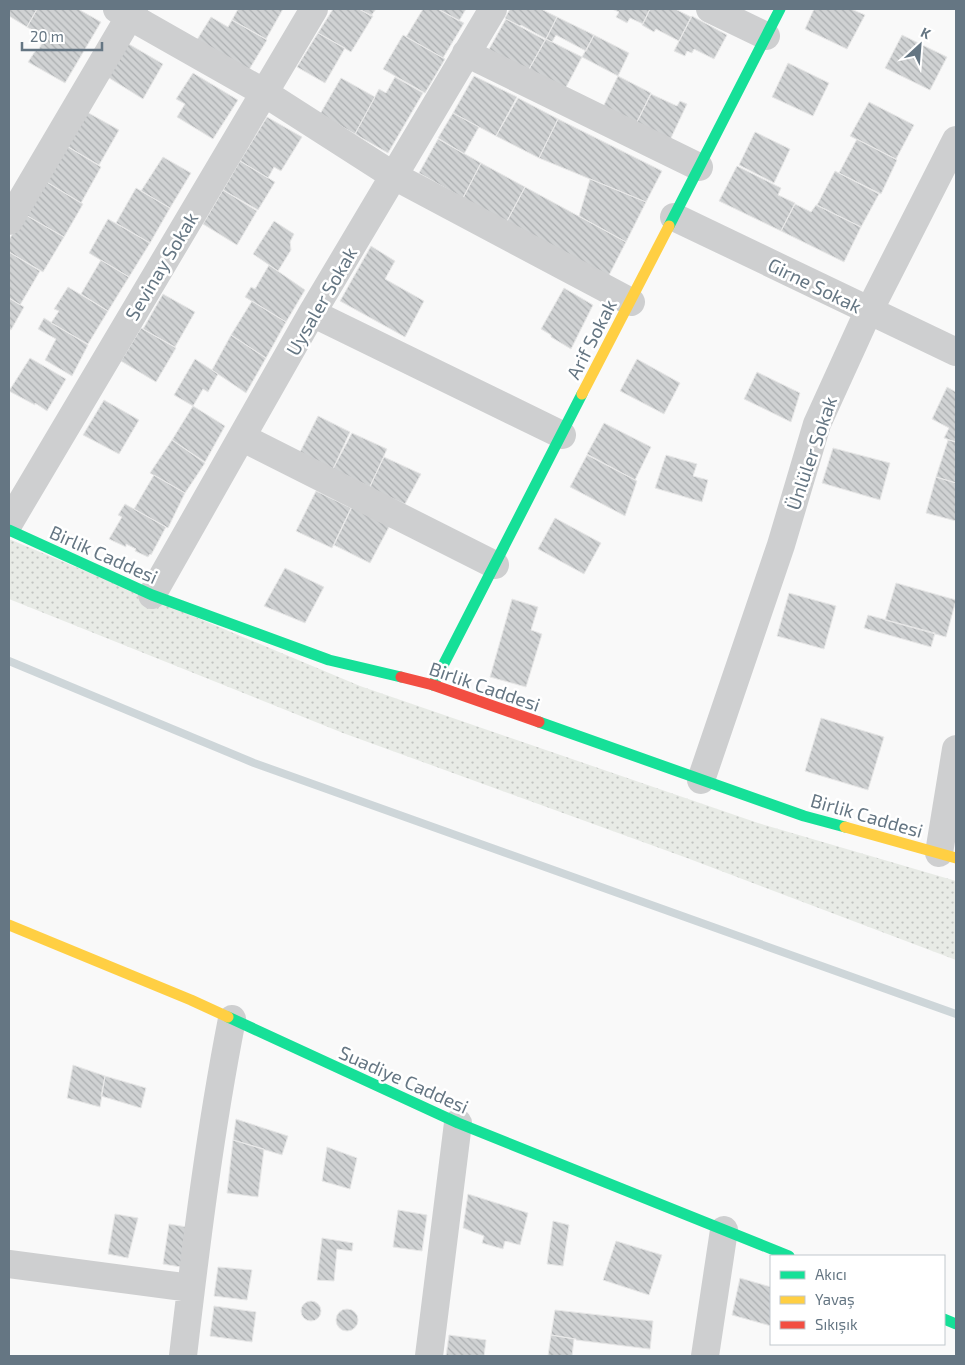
<svg xmlns="http://www.w3.org/2000/svg" width="965" height="1365" font-family="'Exo 2',sans-serif">
<style>
.grass{fill:url(#grass-dots)}
.lines{fill:none;stroke-linecap:round;stroke-linejoin:round}
.stream{stroke:#ced6d9;stroke-width:8}
.building{fill:url(#building-back-hatch);stroke:#e8e8e8}
.street{stroke:#cecfd0;stroke-width:28}
.fast{stroke:#16e098;stroke-width:11}
.slow{stroke:#ffcf43;stroke-width:11}
.jam{stroke:#f24e42;stroke-width:11}
.labels{text-anchor:middle;dominant-baseline:central;stroke-width:5;stroke-linejoin:round;paint-order:stroke}
.street-label{font-size:19px;fill:#657683;stroke:#fff}
</style>
<defs>
<pattern id="grass-dots" width="8" height="8" patternUnits="userSpaceOnUse" patternTransform="scale(1.25)"><rect width="8" height="8" fill="#e8ebe6"/><path d="M2 2h.1M6 6h.1" fill="none" stroke="#c0c3c0" stroke-width="1.8" stroke-linecap="round"/></pattern>
<pattern id="building-back-hatch" width="6" height="6" patternUnits="userSpaceOnUse" patternTransform="scale(1.25)"><rect width="6" height="6" fill="#d0d2d3"/><path d="M-1 5l2 2M0 0l6 6M5-1l2 2" fill="none" stroke="#acafb1"/></pattern>
</defs>
<rect width="100%" height="100%" fill="#f9f9f9"/>
<path class="grass" d="M9 539 360 686 758 823 956 881V960L687 858 343 733 9 599Z"/>
<g class="lines">
<path class="stream" d="M9 661 254 763 956 1014"/>
</g>
<path class="building" d="M9 9H37L27 27 9 16Z
M37 9H78L101 22 65 83 28 62 36 50 38 51 45 37 27 27Z
M238 9H283L266 39 232 20Z
M333 9H359L373 16 351 52 318 33Z
M359 9H376L371 16Z
M423 9H438L464 23 443 58 406 37Z
M438 9H466L459 21Z
M510 9H541L557 17 546 39 521 25 520 26 506 19 505 18Z
M612 9H650L643 24 630 18 627 23 616 17 619 12Z
M650 9H675L691 17 679 41 656 29 654 32 642 25Z
M814 9H851L865 15 847 49 805 29Z
M692 16 727 35 714 59 694 49 692 53 687 51 685 56 674 51Z
M211 17 228 27 232 20 267 40 247 73 195 43Z
M557 17 594 35 586 51 556 35 552 42 546 39Z
M506 19 545 40 528 71 488 51Z
M318 33 345 48 325 83 297 67Z
M403 35 445 59 425 93 383 69Z
M594 35 629 53 618 76 582 57Z
M902 35 947 57 930 90 885 68Z
M546 39 582 57 565 89 528 71Z
M127 43 163 64 143 99 106 76Z
M788 63 829 83 813 116 772 97Z
M193 73 238 100 213 139 177 117 185 104 176 99Z
M474 76 517 97 496 136 453 113Z
M618 76 651 93 636 124 603 107Z
M395 77 423 93 388 153 355 134 379 89 386 93Z
M341 78 375 97 355 134 320 114Z
M651 94 677 106 680 101 687 104 670 140 636 124Z
M518 98 558 119 539 158 496 136Z
M869 102 914 125 896 159 850 136Z
M85 111 119 130 99 165 65 145Z
M453 113 479 127 464 154 438 138Z
M267 117 302 137 281 171 274 167 268 178 240 161Z
M558 119 662 171 646 202 539 158Z
M755 132 790 149 774 183 739 165Z
M438 139 481 163 463 198 419 173Z
M857 139 897 160 881 194 839 173Z
M65 145 101 167 81 203 45 181Z
M163 157 191 173 170 208 141 191Z
M240 161 275 182 258 210 223 190Z
M481 163 525 187 506 223 463 198Z
M737 166 781 188 778 195 795 203 781 231 719 201Z
M835 171 879 194 861 227 817 205Z
M590 179 646 202 626 242 579 216Z
M45 181 83 204 64 237 24 214Z
M525 187 626 242 606 281 506 223Z
M136 188 170 208 150 243 116 223Z
M223 190 257 211 237 245 203 224Z
M795 204 811 212 816 205 861 227 844 262 781 231Z
M24 214 64 237 43 272 9 252V240Z
M108 219 150 243 129 277 89 253Z
M274 221 294 234 290 242 291 250 278 271 253 254Z
M371 246 395 261 385 279 424 301 405 337 340 301Z
M9 252 40 271 20 305 9 298Z
M101 260 129 277 108 311 81 294Z
M269 265 305 290 286 322 245 297 251 287 255 289Z
M68 287 108 311 88 344 51 323 59 311 54 309Z
M564 288 593 305 571 349 551 337V335L541 329Z
M163 294 195 312 175 347 143 329Z
M9 298 24 307 11 330 9 329Z
M252 301 286 322 266 358 231 335Z
M44 318 88 345 72 376 45 360 56 339 38 329Z
M141 328 176 348 156 382 121 361Z
M231 335 266 358 246 393 212 370Z
M30 358 66 379 47 411 35 403V405L9 391Z
M195 359 218 374 208 392 203 389 193 406 174 395Z
M637 359 680 383 664 414 620 391Z
M757 372 800 393 791 422 744 399Z
M947 387 956 392V442L944 438 949 428 932 419Z
M104 400 139 420 119 454 83 435Z
M193 406 225 426 205 462 172 440Z
M318 416 350 432 333 469 300 452Z
M604 423 651 447 635 480 587 454Z
M352 433 387 449 370 487 333 469Z
M172 440 205 463 185 493 150 473Z
M948 440 956 442V483L936 477Z
M833 448 890 463 880 500 822 483Z
M587 455 637 481 625 516 570 487Z
M666 455 697 464 693 476 708 480 702 502 655 488Z
M384 457 421 474 405 504 369 488Z
M154 475 185 493 168 528 134 509Z
M936 477 956 483V521L926 513Z
M316 491 351 508 332 548 296 531Z
M125 504 166 527 151 555 150 554 148 557 135 551 136 549 126 544V547L109 539 122 517 118 515Z
M352 507 390 525 370 563 334 545Z
M555 518 601 543 584 574 538 549Z
M285 568 324 587 305 623 264 606Z
M896 583 956 600 946 637 885 620Z
M789 593 836 606 824 649 777 636Z
M512 599 538 607 531 630 542 634 526 687 490 677Z
M868 615 935 633 931 647 864 628Z
M821 718 884 737 868 790 805 771Z
M73 1065 105 1076 100 1107 67 1098Z
M105 1076 146 1088 141 1108 101 1096Z
M236 1119 288 1136 282 1155 233 1140Z
M233 1140 264 1149 258 1197 227 1193Z
M327 1147 357 1158 350 1189 322 1181Z
M468 1194 528 1213 520 1245 505 1241 503 1249 482 1243 484 1236 463 1228Z
M398 1210 427 1215 422 1251 393 1247Z
M115 1214 138 1218 128 1258 108 1254Z
M553 1221 569 1225 563 1266 547 1264Z
M169 1224 187 1227 181 1267 163 1264Z
M322 1238 353 1243 352 1251 337 1249 334 1281 317 1280Z
M616 1241 662 1255 649 1295 603 1280Z
M218 1267 252 1270 247 1300 214 1296Z
M740 1278 771 1287V1326L732 1315Z
M301 1311a10 10 0 1 1 20 0a10 10 0 1 1-20 0Z
M214 1306 256 1312 252 1342 210 1336Z
M336 1320a11 11 0 1 1 22 0a11 11 0 1 1-22 0Z
M555 1310 653 1321 650 1349 576 1340V1339L551 1335Z
M449 1335 486 1340 484 1356H446Z
M551 1335 574 1339 572 1356H548Z"/>
<g class="lines">
<path class="street" d="M117 9 263 92 394 176 631 302
M710 9 766 36
M466 53 699 167
M674 217 956 352
M9 221 134 9
M312 313 562 435
M243 438 495 565
M9 523 314 9
M152 595 312 313 493 9
M701 780 781 545 817 424 863 323 956 140
M939 853 956 749
M9 1264 191 1288
M183 1356C196 1244 210 1131 232 1019
M429 1356 458 1123
M705 1356 724 1230"/>
<path class="fast" d="M669 226 780 9
M9 530 152 595 329 660 401 677
M433 685 582 394
M539 722 804 816 845 827
M228 1017 458 1123 789 1256
M944 1319 956 1324"/>
<path class="slow" d="M582 394 669 226
M845 827 956 858
M9 925 191 1000 228 1017"/>
<path class="jam" d="M401 677 433 685 539 722"/>
</g>
<g class="labels">
<g class="street-label">
<text transform="translate(161 266) rotate(-59)">Sevinay Sokak</text>
<text transform="translate(815 285) rotate(26)">Girne Sokak</text>
<text transform="translate(321 301) rotate(-60)">Uysaler Sokak</text>
<text transform="translate(591 339) rotate(-63)">Arif Sokak</text>
<text transform="translate(811 453) rotate(-71)">Ünlüler Sokak</text>
<text transform="translate(104 554) rotate(24)">Birlik Caddesi</text>
<text transform="translate(485 686) rotate(19)">Birlik Caddesi</text>
<text transform="translate(867 815) rotate(16)">Birlik Caddesi</text>
<text transform="translate(404 1079) rotate(24)">Suadiye Caddesi</text>
</g>
</g>
<rect width="965" height="1365" fill="none" stroke="#657683" stroke-width="20"/>
<rect x="770" y="1255" width="175" height="90" fill="#ffffff" stroke="#c1c8cd"/>
<rect x="780" y="1271" width="25" height="8" fill="#16e098" stroke="#c1c8cd"/>
<text x="815" y="1280" font-size="15" fill="#657683">Akıcı</text>
<rect x="780" y="1296" width="25" height="8" fill="#ffcf43" stroke="#c1c8cd"/>
<text x="815" y="1305" font-size="15" fill="#657683">Yavaş</text>
<rect x="780" y="1321" width="25" height="8" fill="#f24e42" stroke="#c1c8cd"/>
<text x="815" y="1330" font-size="15" fill="#657683">Sıkışık</text>
<g transform="translate(920 45) rotate(26)" stroke="#ffffff" stroke-width="4" paint-order="stroke">
<path d="M0-4L9 19L0 12L-9 19Z" fill="#657683"/>
<text y="-8" font-size="14" font-weight="bold" text-anchor="middle" fill="#657683">K</text>
</g>
<path d="M22 42v8h80v-8" fill="none" stroke="#657683" stroke-width="2.5"/>
<text x="30" y="42" font-size="15" fill="#657683" stroke="#ffffff" stroke-width="4" paint-order="stroke">20 m</text>
</svg>
